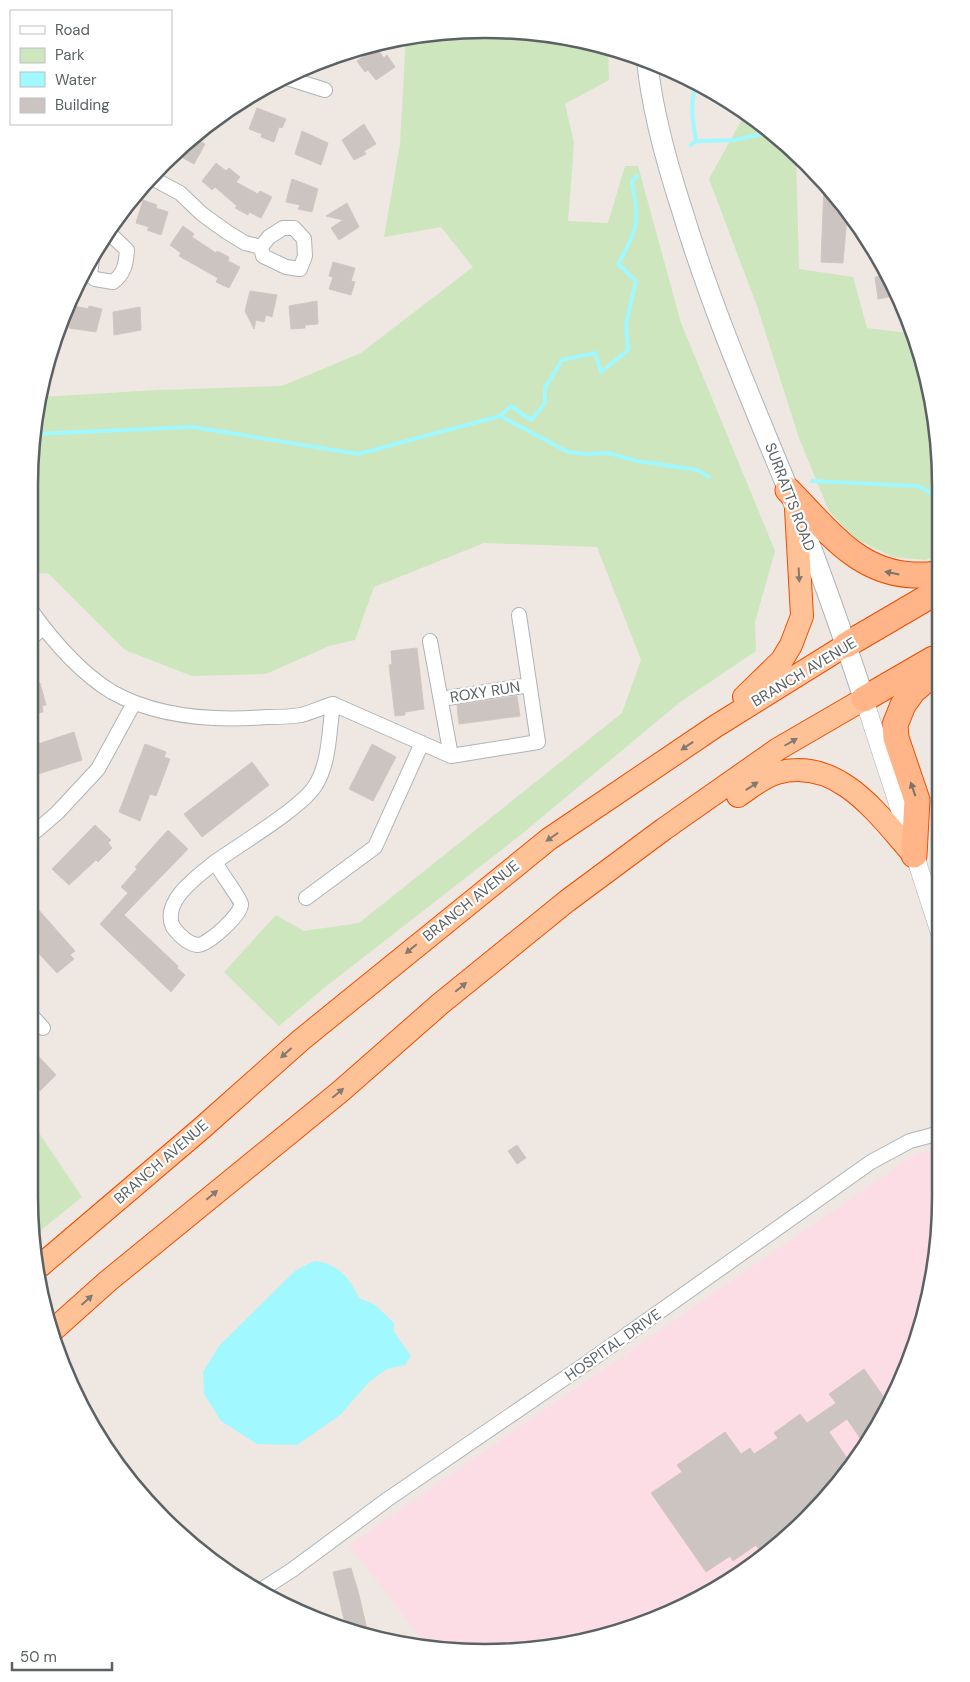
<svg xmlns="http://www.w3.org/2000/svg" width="970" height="1682" font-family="'DM Sans',sans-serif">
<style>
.medical{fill:#fcdde6}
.green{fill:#cde6be}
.water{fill:#a1f8ff}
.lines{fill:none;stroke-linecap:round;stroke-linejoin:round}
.stream{stroke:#a1f8ff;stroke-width:4}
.building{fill:#cbc4c1;stroke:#d3c6c0}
.minor-casing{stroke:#aeb4b6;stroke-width:16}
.tertiary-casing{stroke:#aeb4b6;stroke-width:19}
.secondary-casing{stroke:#adb4b6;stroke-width:22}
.trunk-casing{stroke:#f04d00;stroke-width:24}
.motorway-casing{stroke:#f04d00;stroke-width:27}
.minor{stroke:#fff;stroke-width:14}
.tertiary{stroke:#fff;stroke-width:18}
.secondary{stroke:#fff;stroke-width:20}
.trunk{stroke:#ffc297;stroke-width:22}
.motorway{stroke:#ffb588;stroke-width:25}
.oneway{fill:#7c736b}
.oneway2{fill:#847a71}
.labels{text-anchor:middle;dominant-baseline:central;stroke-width:4.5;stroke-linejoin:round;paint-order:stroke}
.street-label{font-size:15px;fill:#5b6264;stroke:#fff}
.rim{fill:none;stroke:#5b6264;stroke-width:2.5}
</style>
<rect width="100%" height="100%" fill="#eee7e2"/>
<path class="medical" d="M940 1149V1227L917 1344 865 1450 763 1559 632 1629 485 1653 427 1646 349 1545 917 1153Z"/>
<path class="green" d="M485 29 574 37 608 48 609 80 565 104 574 143 568 221 608 223 625 166H638L681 323 775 551 755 622 756 651 679 703 523 833 324 988 279 1026 224 972 276 915 304 931 359 923 622 713 641 660 597 547 484 543 374 587 355 640 329 646 266 674 192 676 125 650 48 573 32 574 30 561V455L41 397 158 390 282 386 361 353 473 267 441 227 384 237 400 144 406 37Z
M746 112 796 153 799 269 853 277 867 328 915 334 917 339 940 455V553L926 560 893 557 856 539 829 511 799 438 757 306 709 179Z
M29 1118 82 1197 35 1235 29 1197Z"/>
<path class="water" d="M314 1261C338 1264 349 1277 359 1298L375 1305 394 1323V1332L411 1356 405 1365 387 1369 370 1381 340 1415 297 1445 257 1444 221 1421 204 1394 203 1372 219 1346 295 1271Z"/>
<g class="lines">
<path class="stream" d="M692 81 695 89C690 105 693 124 696 141
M691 145 696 141 735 140 771 132
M500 416 511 406 531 420 545 403V388L562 360 595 353 601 372 628 350 626 324 636 281 618 264C639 228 639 221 632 181L637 176
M34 434 193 427 358 454 500 416 568 452 587 454 608 453 638 461 697 470 709 477
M812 481 918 486 940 498"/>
</g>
<path class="building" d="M376 47 384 58 387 55 395 67 376 80 368 70 365 72 357 61Z
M257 108 286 119 282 128 279 127 274 142 261 137 262 134 249 129Z
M364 124 376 144 364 151 366 154 354 160 342 140Z
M302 131 328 143 321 165 295 154Z
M193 137 205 144 194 164 174 153Z
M216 163 226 171 229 168 240 177 236 182 258 194 260 191 272 197 261 218 249 212 248 215 235 208 237 206 215 187 212 190 202 181Z
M292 179 318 189 312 212 298 209 300 205 286 202Z
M824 184 847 217 843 263 821 262Z
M143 200 157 205 156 208 168 212 161 235 147 230 149 227 136 223Z
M347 203 359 227 339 240 331 228 343 220 326 216Z
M183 226 194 234 192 237 216 253 217 251 229 257 228 261 240 267 229 288 216 282 218 278 179 256 181 253 170 245Z
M333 262 355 268 351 281 355 282 351 295 329 289 333 277 329 276Z
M888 275 898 295 878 299 875 277Z
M250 291 277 295 272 317 266 315 264 322 256 320 254 329 245 311Z
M317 301 318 324 305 325V328L291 329 289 306Z
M75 306 88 309 89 306 102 309 96 332 69 328Z
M140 307 141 330 114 335 113 312Z
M417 648 424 709 405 712V715L395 716 389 665 392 664 391 651Z
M40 683 46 705 42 706 43 712 29 715V686Z
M517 696 520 716 459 724 457 705Z
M74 732 82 760 35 775V773L29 774V747Z
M145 744 166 752 164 757 170 759 156 796 150 794 140 821 119 812Z
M372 744 396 757 373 801 349 789Z
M252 762 269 785 202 837 184 814Z
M95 825 111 840 108 843 112 848 98 862 96 860 69 885 52 869Z
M168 830 188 849 124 915 178 966 177 968 185 975 171 992 100 924 128 893 121 887 137 869 135 867Z
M29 899 75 951 70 955 74 959 57 973 29 943Z
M29 1046 56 1075 40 1091 29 1080Z
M517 1145 526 1158 517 1164 508 1151Z
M864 1369 888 1403 866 1447 847 1419 829 1432 851 1464 764 1557 756 1545 733 1561 730 1556 706 1572 651 1493 682 1472 677 1465 725 1432 741 1454 750 1448 754 1454 778 1438 774 1433 800 1414 807 1423 836 1403 829 1394Z
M351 1568 358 1591 369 1638 346 1628 333 1572Z"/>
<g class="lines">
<defs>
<path id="minor" d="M284 77 325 90
M150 177 180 193 202 214 227 232 245 243 261 247
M283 228H294L304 239 305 256 300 269 286 267 263 256 261 247 269 237Z
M92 259 90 275 95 279 113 282C124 274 126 264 127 250L107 231
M30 609C52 640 79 672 112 692 158 718 215 721 267 717 278 717 290 717 301 715 312 712 323 707 333 704
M30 639 43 628
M430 641 451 756
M441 699 529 685
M333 704 451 756 538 742 519 615
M29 837 57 813 98 769 134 703
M215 862C219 870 241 900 241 904 242 914 208 945 198 945 187 944 179 935 173 927 161 901 198 876 215 862Z
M215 862C239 845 301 808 315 786 330 763 329 729 333 704
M306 898 375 847 422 743
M29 1013 43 1028
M261 1590 292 1570 388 1499 584 1365 871 1162 910 1141 940 1133"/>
<path id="tertiary" d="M864 699 940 933"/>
<path id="secondary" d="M647 60C652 111 666 161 682 210 711 306 750 397 788 489 816 558 841 629 864 699"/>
<path id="trunk" d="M744 697 782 660 791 645 802 616 796 509
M738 796C750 788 763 777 777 773 839 756 879 816 914 855
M40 1266 202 1128 301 1040 549 839 716 726 846 645
M51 1332 108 1281 341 1091 440 1004 567 901 664 829 778 749 864 699"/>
<path id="motorway" d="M788 490C826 528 856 573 914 575 923 575 933 576 940 572
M846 645 940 590
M864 699 933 659
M914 855 917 800 896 738 895 725 903 705 913 691 940 668"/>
</defs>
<use href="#minor" class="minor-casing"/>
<use href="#tertiary" class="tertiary-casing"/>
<use href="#secondary" class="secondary-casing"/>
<use href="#trunk" class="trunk-casing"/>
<use href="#motorway" class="motorway-casing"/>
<use href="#minor" class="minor"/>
<use href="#tertiary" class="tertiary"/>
<use href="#secondary" class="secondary"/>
<use href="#trunk" class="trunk"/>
<use href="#motorway" class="motorway"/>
</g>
<defs><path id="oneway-solid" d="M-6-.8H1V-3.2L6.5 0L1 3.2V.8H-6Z" transform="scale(1.25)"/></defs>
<g class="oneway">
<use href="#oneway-solid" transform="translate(892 573) rotate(-169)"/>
<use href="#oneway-solid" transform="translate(913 789) rotate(-109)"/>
</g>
<g class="oneway2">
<use href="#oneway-solid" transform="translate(799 575) rotate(87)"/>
<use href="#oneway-solid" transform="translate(791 742) rotate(-30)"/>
<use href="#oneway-solid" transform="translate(687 746) rotate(146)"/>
<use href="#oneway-solid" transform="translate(752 786) rotate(-34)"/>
<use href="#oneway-solid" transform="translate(552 837) rotate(145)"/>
<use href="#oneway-solid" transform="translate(411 949) rotate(140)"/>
<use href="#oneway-solid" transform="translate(461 987) rotate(-40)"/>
<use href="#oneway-solid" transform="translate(286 1053) rotate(138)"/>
<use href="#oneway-solid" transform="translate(338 1093) rotate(-40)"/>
<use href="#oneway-solid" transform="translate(212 1195) rotate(-40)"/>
<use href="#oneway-solid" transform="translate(87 1300) rotate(-42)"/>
</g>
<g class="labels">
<g class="street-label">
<text transform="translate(790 497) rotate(69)">SURRATTS ROAD</text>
<text transform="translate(804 672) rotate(-31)">BRANCH AVENUE</text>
<text transform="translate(485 692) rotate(-9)">ROXY RUN</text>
<text transform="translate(471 901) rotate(-39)">BRANCH AVENUE</text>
<text transform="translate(161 1162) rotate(-41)">BRANCH AVENUE</text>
<text transform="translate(613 1345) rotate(-35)">HOSPITAL DRIVE</text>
</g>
</g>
<path d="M0 0H970V1682H0ZM485 38H485A447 447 0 0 1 932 485V1197A447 447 0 0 1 485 1644H485A447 447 0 0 1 38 1197V485A447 447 0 0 1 485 38Z" fill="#fff" fill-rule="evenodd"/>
<path class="rim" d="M485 38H485A447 447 0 0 1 932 485V1197A447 447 0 0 1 485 1644H485A447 447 0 0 1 38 1197V485A447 447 0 0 1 485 38Z"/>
<rect x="10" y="10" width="162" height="115" fill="#ffffff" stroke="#bdc0c1"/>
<rect x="20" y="26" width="25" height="8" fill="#ffffff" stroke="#bdc0c1"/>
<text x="55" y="35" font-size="15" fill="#5b6264">Road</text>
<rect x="20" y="48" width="25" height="15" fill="#cde6be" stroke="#bdc0c1"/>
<text x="55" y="60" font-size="15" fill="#5b6264">Park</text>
<rect x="20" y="72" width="25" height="15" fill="#a1f8ff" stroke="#bdc0c1"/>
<text x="55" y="85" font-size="15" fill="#5b6264">Water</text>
<rect x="20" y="98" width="25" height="15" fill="#cbc4c1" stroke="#bdc0c1"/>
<text x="55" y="110" font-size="15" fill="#5b6264">Building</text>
<path d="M12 1662v8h100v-8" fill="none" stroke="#5b6264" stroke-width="2.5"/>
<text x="20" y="1662" font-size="15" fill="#5b6264" stroke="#ffffff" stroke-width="4" paint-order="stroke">50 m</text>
</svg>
